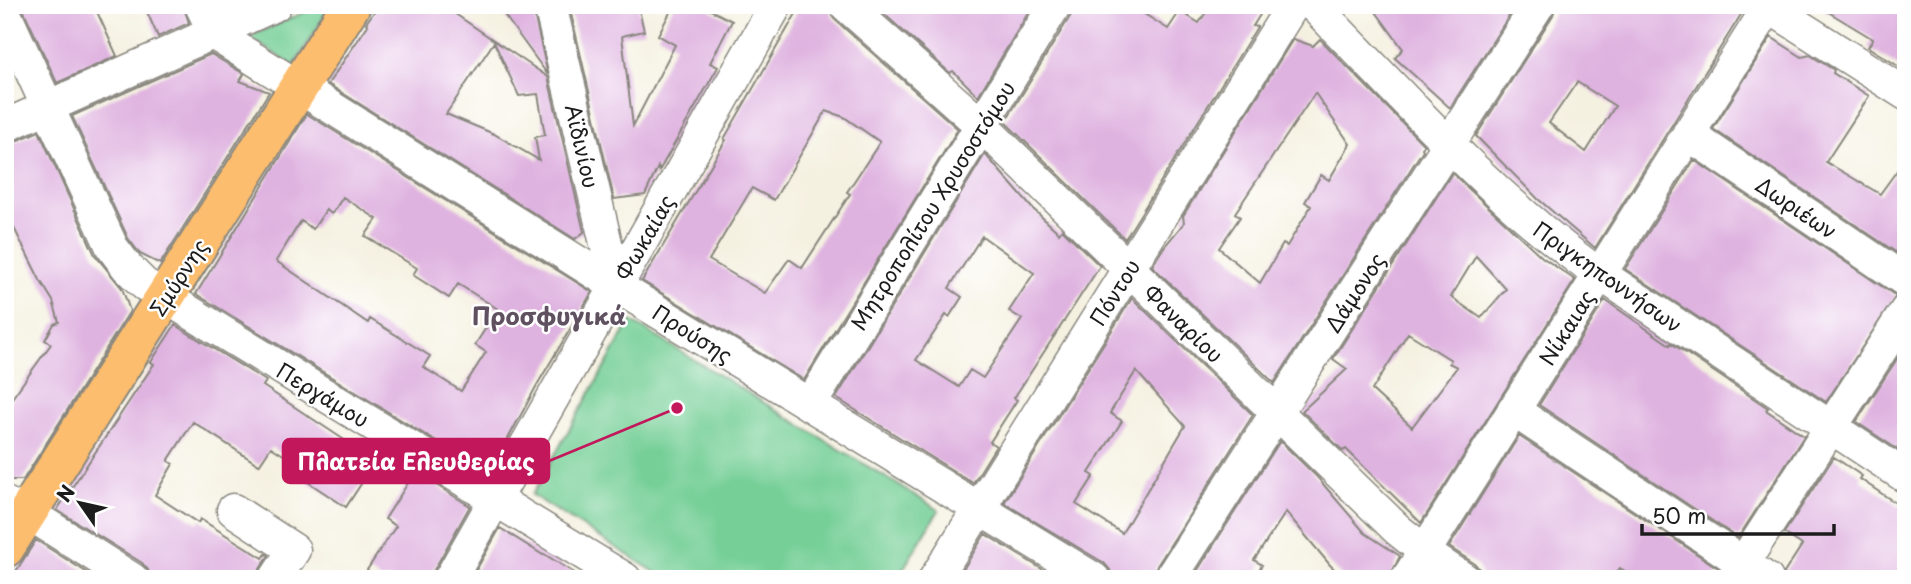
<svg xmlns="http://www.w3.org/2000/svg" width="1911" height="584" font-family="'Playpen Sans',sans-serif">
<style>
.green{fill:#75cf96;stroke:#487659;stroke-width:2}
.building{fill:#dfb3e0;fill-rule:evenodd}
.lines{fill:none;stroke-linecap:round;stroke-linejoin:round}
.minor-casing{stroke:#88867e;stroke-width:35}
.major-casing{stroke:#88867e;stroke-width:42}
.minor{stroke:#fff;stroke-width:32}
.major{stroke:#fcbd6e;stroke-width:38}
.labels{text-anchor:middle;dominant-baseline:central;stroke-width:5;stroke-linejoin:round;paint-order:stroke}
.street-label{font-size:21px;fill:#1c1c1c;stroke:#fff}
.quarter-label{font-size:24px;font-weight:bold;fill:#605161;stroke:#fff}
.leader{fill:none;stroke:#c2185b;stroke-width:2.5}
.callout-dot{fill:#c2185b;stroke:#fff;stroke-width:2.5}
.callout{fill:#c2185b;stroke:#c2185b;stroke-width:2.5}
.callout-label{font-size:23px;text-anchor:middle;font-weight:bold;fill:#fff}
</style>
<rect width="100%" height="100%" fill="#fff"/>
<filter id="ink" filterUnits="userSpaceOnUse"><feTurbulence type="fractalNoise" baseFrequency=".0143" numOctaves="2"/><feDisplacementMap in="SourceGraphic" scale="14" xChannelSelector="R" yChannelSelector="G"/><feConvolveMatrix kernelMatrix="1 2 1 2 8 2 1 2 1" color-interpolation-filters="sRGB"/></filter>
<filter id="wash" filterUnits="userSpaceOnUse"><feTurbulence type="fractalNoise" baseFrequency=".00686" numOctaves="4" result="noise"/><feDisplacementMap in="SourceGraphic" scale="28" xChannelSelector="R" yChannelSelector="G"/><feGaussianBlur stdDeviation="1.57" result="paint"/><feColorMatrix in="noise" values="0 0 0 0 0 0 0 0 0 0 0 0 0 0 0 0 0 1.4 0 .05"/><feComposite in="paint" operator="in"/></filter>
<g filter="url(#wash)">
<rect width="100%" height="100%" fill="#f5f1e1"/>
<path class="green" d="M320 5 329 8 294 66 249 37Z
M631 321 939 510 897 579H666L532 495Z"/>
<g id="blocks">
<path class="building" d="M21 5H94L117 56 57 83Z
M144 5H183L189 23 158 37Z
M379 5H442L548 77 584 232 575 239 328 84 368 25 366 23ZM494 42 519 96 538 94 545 135 535 137 539 160 494 134 446 114Z
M497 5H532L548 75Z
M569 5H638L644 31 622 36 633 126 675 45 658 35 674 5H701L732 21 710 63 718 67 659 171 658 167 645 195 614 199Z
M801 5H828L834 19 958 129 804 380 642 281 726 140 724 139ZM826 111 844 117 880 142 847 192 850 194 802 268 789 259 765 293 709 260 752 188 774 200Z
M874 5H1033L978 96 953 71 950 73Z
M1073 5H1130L1168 29 1180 11 1199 23 1211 5H1266L1253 26 1257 27 1125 239 1005 122 1071 15Z
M1371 5H1516L1450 108 1395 58 1403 49Z
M1556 5H1747L1595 248 1538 199 1476 136 1553 15ZM1577 82 1615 106 1586 152 1549 123Z
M1817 5H1906V71L1868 47 1873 39Z
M1771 37 1802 57 1810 55 1834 70 1833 73 1869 96 1826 162 1880 194 1906 158V259L1713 129Z
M1293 39 1313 46 1320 39 1424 145 1422 148 1423 150 1274 383 1152 266 1164 247 1184 223 1183 216ZM1315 93 1350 144 1329 180 1321 175 1305 202 1311 206 1287 246 1283 244 1260 283 1219 248 1240 217 1235 213Z
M211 54 244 74 240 81 269 92 160 264 140 254 128 238 72 116Z
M307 114 592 292 537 385 489 474 196 294ZM343 197 377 219 365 236 417 268 413 275 449 298 458 284 498 309 475 345 486 352 461 391 423 367 430 356 370 319 368 323 276 261 301 221 313 229 326 210 332 214Z
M39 131 95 255 122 288 130 311 23 480H5V408L51 344 45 340 54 324 59 322 53 301 40 280 5 210V146Z
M985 154 1032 208 1059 233 1062 229 1100 266 1014 398 1017 400 990 442 996 446 973 483 836 398ZM982 236 1034 273 1009 311 1022 319 983 378 970 370 959 387 916 360 946 315 949 317 962 297 949 288Z
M1694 160 1896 296 1826 402 1625 269Z
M1452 173 1542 257 1575 280 1421 523 1346 449 1343 451 1302 411 1347 369 1333 359ZM1476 256 1506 289 1481 318 1451 297ZM1408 333 1451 360 1449 363 1457 367 1412 427 1372 390Z
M1132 298 1253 415 1155 569 1152 579H1112L1110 570 1104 563 1004 503ZM1136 371 1185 426 1122 533 1076 504 1094 476 1089 473 1122 421 1110 413Z
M1605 300 1670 345 1671 343 1768 408 1766 410 1804 436 1738 538 1539 405Z
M175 325 266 381 263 386 376 461 346 507 308 482 313 474 271 447 259 465 193 422 168 461 173 464 155 495 198 523 200 519 263 558 266 554 269 555 260 569 257 579H150L148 570 142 563 57 510 154 364 151 362Z
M1906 345V455L1856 422Z
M1519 436 1718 568 1715 579H1638L1620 568 1613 579H1482L1480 570 1475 564 1449 547Z
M1280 441 1317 477 1365 533 1400 556 1389 579H1345L1330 565 1286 512 1254 560 1262 565 1253 579H1192Z
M1834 457 1862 476 1860 479 1906 510V579H1785L1784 573 1802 545 1784 533Z
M415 472 470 506 434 570 432 579H380L367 570 396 526 385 519Z
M500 528 543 555 544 554 584 579H471Z
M985 534 1058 579H957Z
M36 540 97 579H11Z"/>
</g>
</g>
<g filter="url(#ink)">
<use href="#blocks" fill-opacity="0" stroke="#88867e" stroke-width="2"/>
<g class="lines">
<defs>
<path id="minor" d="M201 5 211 26 219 37 616 286 1094 579
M550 5 616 286
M846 5 981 125 1398 530 1437 561 1464 579
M1313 5C1400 93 1486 191 1585 264L1906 477
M1769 7 1906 94
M5 14 112 247 127 267 144 284 625 579
M5 126 275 5
M1688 134 1906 281
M810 405 1055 5
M1513 410 1767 579
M5 503 28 513 132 579
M233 510 294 550 275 579
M450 579 776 5
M935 579 1293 5
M1170 579 1538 5
M1407 579 1770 5
M1733 579 1906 311"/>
<path id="major" d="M5 548 351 5"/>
</defs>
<use href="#minor" class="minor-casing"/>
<use href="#major" class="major-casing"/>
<use href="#minor" class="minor"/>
<use href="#major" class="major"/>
</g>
</g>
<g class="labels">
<g class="street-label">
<text transform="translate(583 146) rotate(77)">Αϊδινίου</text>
<text transform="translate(932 205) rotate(-58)">Μητροπολίτου Χρυσοστόμου</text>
<text transform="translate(1797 207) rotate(34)">Δωριέων</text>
<text transform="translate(644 237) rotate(-60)">Φωκαίας</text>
<text transform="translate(1608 276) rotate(35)">Πριγκηποννήσων</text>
<text transform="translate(178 277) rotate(-57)">Σμύρνης</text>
<text transform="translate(1114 292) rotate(-58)">Πόντου</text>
<text transform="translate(1354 292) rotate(-57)">Δάμονος</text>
<text transform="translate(1184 323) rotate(44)">Φαναρίου</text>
<text transform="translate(1566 327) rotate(-58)">Νίκαιας</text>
<text transform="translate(693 333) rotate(32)">Προύσης</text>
<text transform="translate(323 394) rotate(31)">Περγάμου</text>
</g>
<g class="quarter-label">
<text x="549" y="315">Προσφυγικά</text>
</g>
</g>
<path class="leader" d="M677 408L549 461"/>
<circle class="callout-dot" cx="677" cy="408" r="7"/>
<rect class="callout" x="283" y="439" width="266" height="44" rx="7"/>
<g class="callout-label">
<text x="416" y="470">Πλατεία Ελευθερίας</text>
</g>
<rect width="1911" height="584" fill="none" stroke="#fff" stroke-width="28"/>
<g transform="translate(80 503) rotate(304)" stroke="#ffffff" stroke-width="5" paint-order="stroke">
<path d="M0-5L12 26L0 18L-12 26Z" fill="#1c1c1c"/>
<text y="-10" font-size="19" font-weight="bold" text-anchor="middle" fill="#1c1c1c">N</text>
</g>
<path d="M1642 524v10h192v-10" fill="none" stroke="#1c1c1c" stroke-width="3.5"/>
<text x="1652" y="524" font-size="21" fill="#1c1c1c" stroke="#ffffff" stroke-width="5" paint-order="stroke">50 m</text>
</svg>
